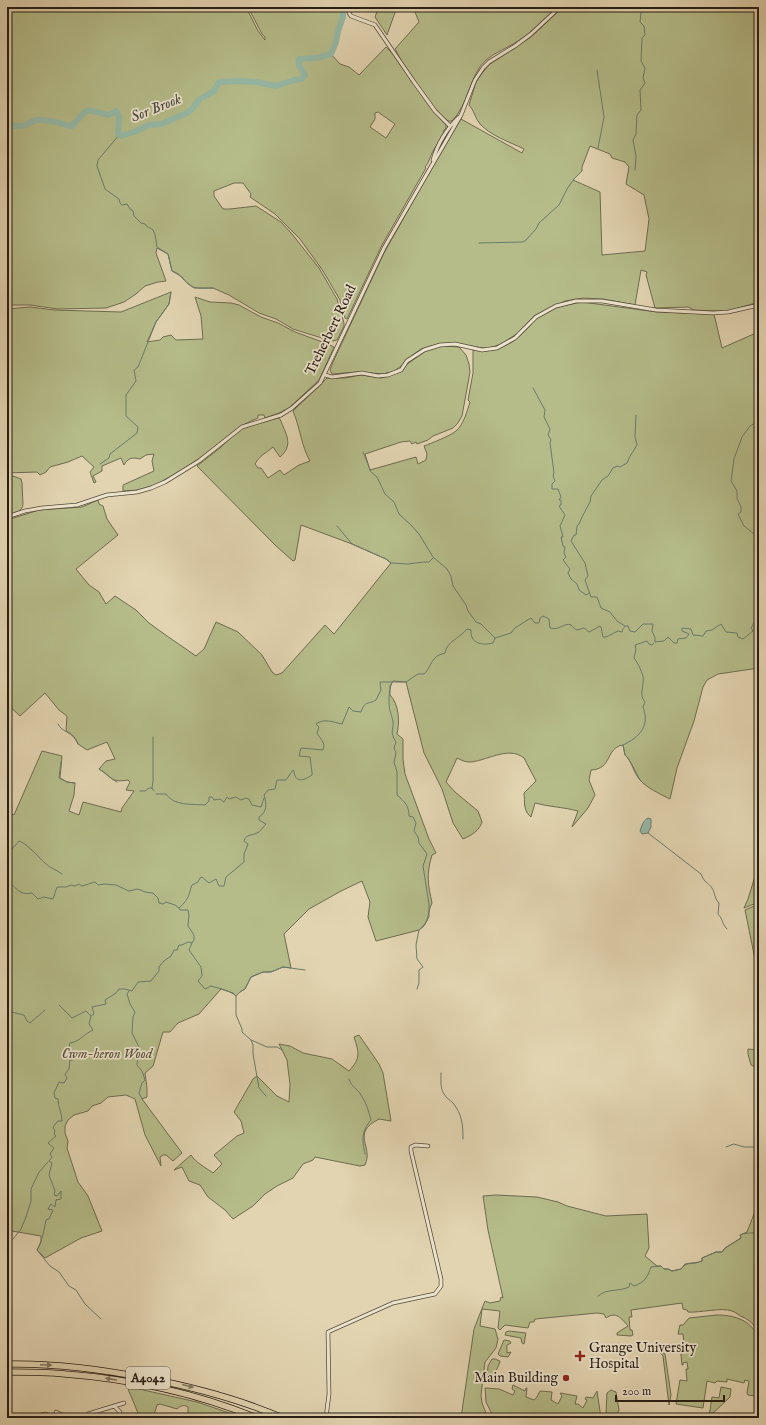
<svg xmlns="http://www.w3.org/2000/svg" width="766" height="1425" font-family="'IM FELL English',serif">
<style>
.green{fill:#b5bc8a;stroke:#6e6c50;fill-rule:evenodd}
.water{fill:#96b9a6;stroke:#6a7b6c}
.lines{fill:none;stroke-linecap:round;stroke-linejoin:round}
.stream{stroke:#6a7b6c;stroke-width:1}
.river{stroke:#96b9a6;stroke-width:6}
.street-casing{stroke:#564b3c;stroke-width:4.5}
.highway-casing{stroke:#271d15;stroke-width:7}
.street{stroke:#ece3cc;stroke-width:3}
.highway{stroke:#e2d4b1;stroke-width:5.5}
.oneway{fill:#847863}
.poi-dot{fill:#8f2418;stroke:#ece3cc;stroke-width:1.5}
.labels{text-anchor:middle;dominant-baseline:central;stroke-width:3.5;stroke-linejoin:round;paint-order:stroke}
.shield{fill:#ece3cc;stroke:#62584c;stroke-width:1}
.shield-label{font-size:13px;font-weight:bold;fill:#271d15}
.street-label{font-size:14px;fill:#271d15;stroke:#ece3cc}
.park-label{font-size:14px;font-style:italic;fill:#524d38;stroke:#ece3cc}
.poi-label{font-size:14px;fill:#271d15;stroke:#ece3cc;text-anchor:start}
.water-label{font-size:15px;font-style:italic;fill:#484c40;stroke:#ece3cc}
</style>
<rect width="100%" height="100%" fill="#e2d4b1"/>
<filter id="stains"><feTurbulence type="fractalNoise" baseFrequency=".005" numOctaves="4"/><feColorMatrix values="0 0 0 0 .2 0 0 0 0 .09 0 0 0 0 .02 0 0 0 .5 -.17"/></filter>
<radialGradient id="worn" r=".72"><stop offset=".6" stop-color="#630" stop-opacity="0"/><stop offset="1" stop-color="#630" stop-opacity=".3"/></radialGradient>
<path class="green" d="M7 7H246L258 31 265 40V37L262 34 248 7H343V17L338 31 336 42 331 54 340 64 349 67 359 75 386 47 393 54 429 106 446 125V129L444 130C443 138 436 145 432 153 430 157 429 163 425 167L426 168 382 245 347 319 345 318 340 300 323 271 300 239 275 214 250 197 251 194 243 183H234L214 191V196L223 209H230L256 206 281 222 292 234 319 268 337 299 344 323V326L337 340 333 341 325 339 293 329 276 319 259 313 229 295 213 288H194L186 282 182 277 172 271 168 254 157 248 156 253 166 281 158 282 145 286 136 294 124 302 106 308 58 309 30 305H7ZM378 112 395 124 386 138 370 127 375 119V113Z
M377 7H397L387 35 375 17 378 9Z
M413 7H557C545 19 532 32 518 41 508 48 495 52 486 60 469 75 469 104 452 121H448C438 114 431 103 424 93 413 79 403 65 395 49L419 22Z
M563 7H747L759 12V302L728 311H718L694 310 688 307 655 308 646 275 647 272 641 270 635 305 603 299 583 298 565 301 534 316 518 333 501 344 490 348H483L450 343 435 345 421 349 407 359 401 366 394 371 383 374 357 372 332 374 330 370 333 362 384 253 444 146 461 119 522 153 524 149C510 142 491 136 480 124 475 118 474 110 469 105L476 82 483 72 490 64 531 37ZM590 146 610 154 612 158 625 162 629 167 626 184 644 195 649 219 645 251 602 255 600 192 573 180 582 171V167Z
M171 292 169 304 156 322 147 342 160 340 163 337 171 335 176 340 203 339 201 316 195 297 210 302 231 303 239 305 261 317 278 323 295 332 328 344 334 347 319 380 289 408 279 413 265 418 264 415H258V418C235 427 228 437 209 451 194 463 160 485 142 489 136 491 129 490 123 491V485L154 471 152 461 154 454 146 455 140 459C132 457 128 458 124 465L121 458 102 466V471L93 476 96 482 94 483 90 472 94 467 82 456 68 462 50 467 46 472 40 475 37 472 7 473V309L30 307 54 310 121 312Z
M582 302 657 312 714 314 722 348 756 333H759V668L718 674 707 680 703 687 694 721 677 768 670 799C660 794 647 788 640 780 633 772 632 761 625 755L623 745C605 748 613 769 591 770L589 780 595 795 588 808 572 827 578 811C564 807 549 807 535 803L531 817C523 811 525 802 524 793L536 781 524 758C508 745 485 762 469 762 465 762 461 760 457 758L446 782 455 792 478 811 482 822C479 831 472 835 463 839L453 823 442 789 424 753 406 682 393 681 390 686V695C399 704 400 722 397 734L403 739V759L405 774 429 839 436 853 432 855C426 875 428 884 432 903 426 915 431 920 419 930L376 941 368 917 370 902 362 881 341 891 309 909 284 934 291 968 283 967 271 972H263L251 977 245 989 240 992 236 996 233 993 221 989 199 1014 178 1023 170 1032H163L153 1066 145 1073 147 1088V1097L142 1099 182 1153 173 1161 166 1155H163L160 1157 161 1166 145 1135 135 1099 126 1095 108 1097 101 1103 92 1106 88 1111 74 1115 68 1120 65 1126V1133L68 1141 67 1148 78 1182 88 1196 102 1231 81 1238 45 1258 37 1250 41 1242V1236L12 1231 7 1227V814L8 812 14 815 42 751 62 756 60 778 67 782 75 783 74 795 69 811 79 815 83 802 121 812 122 808 134 791 126 790 130 782 128 780C110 783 113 777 99 769L106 761 115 759 107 742 87 750 78 744C77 739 71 733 66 731L67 716 59 710 45 693 20 716 7 704V520L39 510 82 507 98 500 99 504 103 506 107 519 118 535 76 569 89 585 99 592 106 604 115 596 136 610 149 623 167 636 196 656 204 649 216 622 238 632 262 655 272 672 276 675 282 673 325 625 334 634 391 563 386 559 352 544 301 525 295 560 293 561 275 545 197 466 220 448 239 430 246 427 278 418 280 419C286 434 294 445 280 457L273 447C265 454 260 455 255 464L258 468H261L268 478 280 470 284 475 299 465 310 461C301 445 300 427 293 411L327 378H345L361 375 381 378 401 372 406 365 427 350 440 346 459 347 466 355 469 364 470 372 462 416 458 423 453 428 433 436 428 440 417 444 416 442 412 444 410 441 401 442 365 454 370 470 416 457 418 464 426 460 427 454 424 446C432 443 450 436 456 431 464 424 467 411 470 402L468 400 473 373V350C496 353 510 346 526 330 530 327 532 322 536 318 548 308 567 305 582 302Z
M7 476H13L21 479 22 483 23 504C23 512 14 513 7 515Z
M759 863V902L744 908 748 899Z
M759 904V968L757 969 745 910Z
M359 1035 379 1064 383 1073 391 1121 379 1119C350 1134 374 1146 365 1165L360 1166 315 1157 313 1160 303 1164 293 1178 277 1186 265 1194 253 1206 233 1219 225 1210 208 1197 200 1185 189 1181 182 1167 174 1170 191 1155C196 1163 205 1167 213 1173L222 1164 214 1155 237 1136 244 1133 241 1121 234 1112 253 1079 257 1076 277 1096 289 1102 290 1084 287 1060 279 1044 290 1046 303 1053 332 1059 349 1071C361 1058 359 1053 354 1037Z
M748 1049 759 1050V1069L751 1065 748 1054Z
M496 1195 537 1197 558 1202 567 1206 606 1216 647 1214 649 1248 645 1256 657 1266H661L664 1269H668L672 1271 681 1269C688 1260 692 1265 702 1261V1258L716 1252H722L725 1248 741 1238 740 1235 747 1232 754 1214 759 1195V1345L758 1346C757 1331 758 1325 743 1317 739 1316 736 1312 732 1311 722 1307 700 1313 688 1312L687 1310 683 1309 682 1303 631 1310 632 1317H629L630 1330H632L633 1335 631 1336 617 1335V1333L628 1326C621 1318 616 1311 606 1318L604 1314 597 1313 535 1319 534 1322H530L528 1328 505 1325 500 1330 498 1328 500 1311 482 1309 480 1326 495 1329 498 1339 496 1348 485 1362 481 1395 482 1403 488 1418H461L474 1329 485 1301 490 1303 500 1301 501 1297 503 1298 488 1230 483 1196Z
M717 1315C732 1315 748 1319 756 1333L755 1354 759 1359V1384L757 1395 755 1396 748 1395 747 1393 749 1381 745 1380 744 1383 727 1379V1382L717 1381 715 1383 707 1381 703 1408 676 1404 680 1380 687 1381 686 1369H688L687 1362 683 1363V1365H682L680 1345 684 1344 683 1334H678L680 1325H683L689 1318Z
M509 1331 526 1333 524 1344 522 1343 521 1338 505 1335 506 1332Z
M504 1340 510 1341 511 1343 507 1345V1353L511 1352 508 1357 500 1356 498 1354Z
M659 1351 665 1354 671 1395 669 1405 663 1356Z
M492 1359H495L500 1361C498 1369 494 1375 487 1379L488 1366Z
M513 1385 525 1391 526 1388H527L526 1397 534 1400 537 1397 540 1391 552 1392 551 1400 558 1404 562 1396 560 1393 577 1396 575 1404H578L583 1408 587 1400 585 1399 586 1397 593 1398 597 1391 601 1418H494L486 1402 485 1388 499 1389 513 1395 515 1391 512 1389Z
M130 1387 197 1402 244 1418H200L201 1416 194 1417 188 1414V1407C183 1404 181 1406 177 1409L160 1404 157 1405 153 1418H136L138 1413 128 1389Z
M721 1387 731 1389 730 1397 709 1417 712 1397 719 1398Z
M611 1390 616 1392 619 1410 617 1414H608L606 1413 607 1393Z"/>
<path class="water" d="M648 818 651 819V827L648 833 642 834 640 831C642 825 643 821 648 818Z"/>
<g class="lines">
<path class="stream" d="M597 70 604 117 598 148
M119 135 98 160 97 166 105 189 119 199 120 203 122 205 127 204 130 209 133 211 134 216 141 223 145 224C147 228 150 227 153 230 156 234 156 243 157 247L168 254 172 271C181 273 184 283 193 287 198 289 207 288 213 288
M635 170 636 156 633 140 636 134 637 115 641 110 640 90 645 83 643 78 645 68 641 61 642 38 645 35 644 26 640 22 641 12 639 7
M479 243 523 242 526 240 536 229 539 223 559 205 567 189 574 179 582 171
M533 388 545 410 544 417 550 429 548 435 551 440 550 443 554 473 553 476 555 481 552 484V489H558L561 497 559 500H561V505L559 506 565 515 560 526 563 537H561L563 546 565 547 564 553 566 557 563 560 570 569 568 573 571 579 577 584 579 590 586 595 589 593
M759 418 755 423 750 426 742 437 734 459 731 481 737 491V498L741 507V512L738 514 744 526 759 538
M363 452 371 472 377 477 385 494 394 502 399 514 411 525 419 534 433 557 447 569 451 576 453 586 466 605 468 611 476 622 481 624 495 638
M100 464 109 458 110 454 137 433 138 427 126 416V395L136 381 134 370 138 367 156 322 169 304 171 292
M337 526 352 544 386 559 391 563C397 563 403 564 408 564 415 563 421 562 429 562L433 558
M625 626 617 621 610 612 601 608 597 597H591L585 580 588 576 585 563 571 541 574 535H576L577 526 579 524 582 517 590 502 591 496 602 480 608 476 613 468 617 466 620 467 627 463 629 458 637 445 635 437 636 415
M759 627V635
M392 682C389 690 388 702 390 711 391 714 392 717 393 721 394 731 389 731 396 742L394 748 396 753 394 762 397 772V795C405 802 409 806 409 816L413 817 416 823 414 831 418 837 419 843 427 854 423 866 429 904V917L424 926 419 930 416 945 417 959 423 967 419 970V983L417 989
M58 724C62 733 73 731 78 744
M61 762 59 778 67 782 75 783
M99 769C106 773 110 779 117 782
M640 780C636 773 630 759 625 755L623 745C640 737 650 726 643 707L645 702C638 694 645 685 643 676 641 670 638 663 634 658L636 649 635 645 647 641 649 644 652 645 654 643
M152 788 153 781V737
M140 791H145L149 788H152L154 791
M156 794H166C174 806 192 804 205 805L209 801V797H212L214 800 220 799 224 802 227 797 229 799 236 797 241 800 246 798 249 799 252 805 261 807 264 798
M648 833 701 874C705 884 707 881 712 888 715 892 714 898 719 903L718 914C723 919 722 924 727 929
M12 849 19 841C28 844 39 858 46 864 50 868 57 870 62 874
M7 882C18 887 18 896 32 893L38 899 44 897 53 899 57 887H66L71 885 75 886 79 884 82 886 95 882 98 885 104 884 116 885 129 891 137 889 141 890 145 892 153 893 158 898 159 903 163 904 166 902 175 905 179 908
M192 943 189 950 201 967 202 976 198 981 205 989 211 986C218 988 231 991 236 996V1015L242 1029V1032L251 1040 253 1045V1054L259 1088 266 1096
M129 991 127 994 130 1004 135 1012 133 1017 132 1033 139 1047 137 1065 142 1071 145 1080 142 1083 139 1093 142 1099
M237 995 240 992 245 989 251 977 263 972H271L283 967 305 970
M59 1005 72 1018 86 1011 91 1016 94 1014 92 1007 106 1004 105 1000 116 993 119 989H125L132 991 138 982 151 981 159 971V967L164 961 171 956 174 950H177L179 945H182L188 942 192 943 194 940V935L188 926 189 915 188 910H180L179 908C190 898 188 896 192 885L198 882 200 878 202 877 209 883 216 879 219 886H224L226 877 244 862V854L248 844 244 841C246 834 251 836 257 833 260 832 263 827 266 824L259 820V817C267 812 267 804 264 795L268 790 275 789 277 780H286L293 770 294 771C295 783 303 781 312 775V772L310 757 299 756 301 748 323 750C326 742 320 739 317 733L319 727 316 724C324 718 333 722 342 724L349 707 353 711 361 712C365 700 368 705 376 700L381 690 380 682H406L418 674H424C430 669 431 659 439 655 441 654 443 654 445 653 447 641 460 638 467 629L471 630C470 643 481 646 493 643L495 638 511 633 515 628 529 619 531 618 535 623H539L540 618 543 616 549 619 550 628C559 631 565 622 571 625 573 627 575 629 577 630L584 628 589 632 600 626 601 627 603 637H606L618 631 622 632C623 628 624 626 628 626L630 631 635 632 643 624H653L652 631 655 638V642L664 641 668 637 674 643H677L678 639 686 638 689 634 682 631V628L691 629 693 635 703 636 706 631 712 630 721 624 726 632 737 633 738 637 743 639 753 631 751 628 755 621 759 622
M7 1011 24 1015 27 1021 30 1023 45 1010
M91 1016 89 1024 93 1030C84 1034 79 1042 70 1043L67 1052H72L73 1060H70L69 1069 65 1074 67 1078 64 1083 59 1082 54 1093 55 1098 58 1099C58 1107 62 1113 62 1121H58L53 1127 55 1131 54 1134 56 1136 48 1143 54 1148 50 1154 52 1157 49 1161 52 1163 49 1175 55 1191 54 1195 57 1196 61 1191V1199L56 1200 55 1207 51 1204 48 1209 53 1210 49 1219 46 1220C44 1231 42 1241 37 1250L50 1266 59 1272 69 1286 76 1290 85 1304 101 1319
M251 1040 267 1047H277L282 1050
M441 1073C441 1080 440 1088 444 1094 446 1098 450 1100 453 1103 462 1114 463 1125 463 1139
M349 1079C352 1088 357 1088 361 1095 366 1102 369 1112 371 1120 361 1132 362 1139 365 1154
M726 1147 734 1144 744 1147H756L759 1149
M13 1239 21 1229 26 1217 31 1201V1189L39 1172 48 1162
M598 1296C607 1288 619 1292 629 1287L630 1283 634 1286C645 1282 647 1278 651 1267L661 1266 664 1269H668L672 1271 681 1269 685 1264 696 1263 702 1261V1258L716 1252H722L725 1248 741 1238 740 1235C747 1232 750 1234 758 1232L759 1233"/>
<path class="river" d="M7 126H23L36 120H42L56 122 69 126H72C89 106 85 109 108 115L116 111 119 116 118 133 121 136 134 132 149 125 161 124 187 113 191 110 200 99 214 91 219 82 240 81 256 82 276 86 294 80 302 79 305 75C302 70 297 66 299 59L316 58 331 54 336 42 338 31 343 17V7"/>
<defs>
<path id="street" d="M348 7 349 13 351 16 375 25 414 82 435 111 450 126
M750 7 759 11
M433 160C437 145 447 128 459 117
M325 375 332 377 362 373 378 376 388 375 401 370 407 361 424 350 440 345 455 344 482 350 497 348 515 338 536 317 556 306 576 301H602L656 310 713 313 728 312 759 305
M7 517 25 511 42 508 77 505 107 495 137 492 151 488 165 482 199 461 242 427 281 415 292 408 320 383 384 248 461 115 475 80 483 68 489 62 515 46 531 34 560 7
M114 1406 120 1412
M56 1412 68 1418
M7 1417H31L46 1414
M85 1418 88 1414 124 1403
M326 1418 329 1394 328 1332 393 1303 435 1294 441 1286V1279L411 1151V1147L415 1145 428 1146"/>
<path id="highway" d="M7 1364C54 1363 100 1369 146 1378 193 1387 239 1399 283 1418
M7 1372C26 1372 46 1372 65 1374 130 1379 196 1393 257 1418"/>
</defs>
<use href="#street" class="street-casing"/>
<use href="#highway" class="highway-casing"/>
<use href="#street" class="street"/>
<use href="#highway" class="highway"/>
</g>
<defs><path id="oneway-solid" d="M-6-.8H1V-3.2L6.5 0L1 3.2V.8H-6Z"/></defs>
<g class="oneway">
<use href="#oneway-solid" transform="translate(46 1365) rotate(2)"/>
<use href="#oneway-solid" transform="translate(111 1379) rotate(-171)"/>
<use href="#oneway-solid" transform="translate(188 1386) rotate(14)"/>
</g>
<g class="poi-dot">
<path d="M578 1350h4v4h4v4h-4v4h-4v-4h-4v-4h4z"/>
<circle cx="566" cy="1378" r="4"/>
</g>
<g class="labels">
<rect class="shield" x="126" y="1367" width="44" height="22" rx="3"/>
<g class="shield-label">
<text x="148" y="1378">A4042</text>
</g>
<g class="street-label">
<text transform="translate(331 330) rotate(-64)">Treherbert Road</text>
</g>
<g class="park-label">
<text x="107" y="1054">Cwm-heron Wood</text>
</g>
<g class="poi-label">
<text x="589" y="1348">Grange University<tspan x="589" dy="16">Hospital</tspan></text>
<text x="558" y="1378" text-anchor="end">Main Building</text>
</g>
<g class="water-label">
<text transform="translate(156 108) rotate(-22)">Sor Brook</text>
</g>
</g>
<rect width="766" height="1425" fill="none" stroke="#e2d4b1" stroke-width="24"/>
<rect x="8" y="8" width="750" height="1409" fill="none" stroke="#271d15" stroke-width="2"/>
<rect x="12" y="12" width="742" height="1401" fill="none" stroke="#271d15"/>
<path d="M616 1395v6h108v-6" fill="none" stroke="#271d15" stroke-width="2"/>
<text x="622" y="1395" font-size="12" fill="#271d15" stroke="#ece3cc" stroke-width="3" paint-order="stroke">200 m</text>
<rect width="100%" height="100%" filter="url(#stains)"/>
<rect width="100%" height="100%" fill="url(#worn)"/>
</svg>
